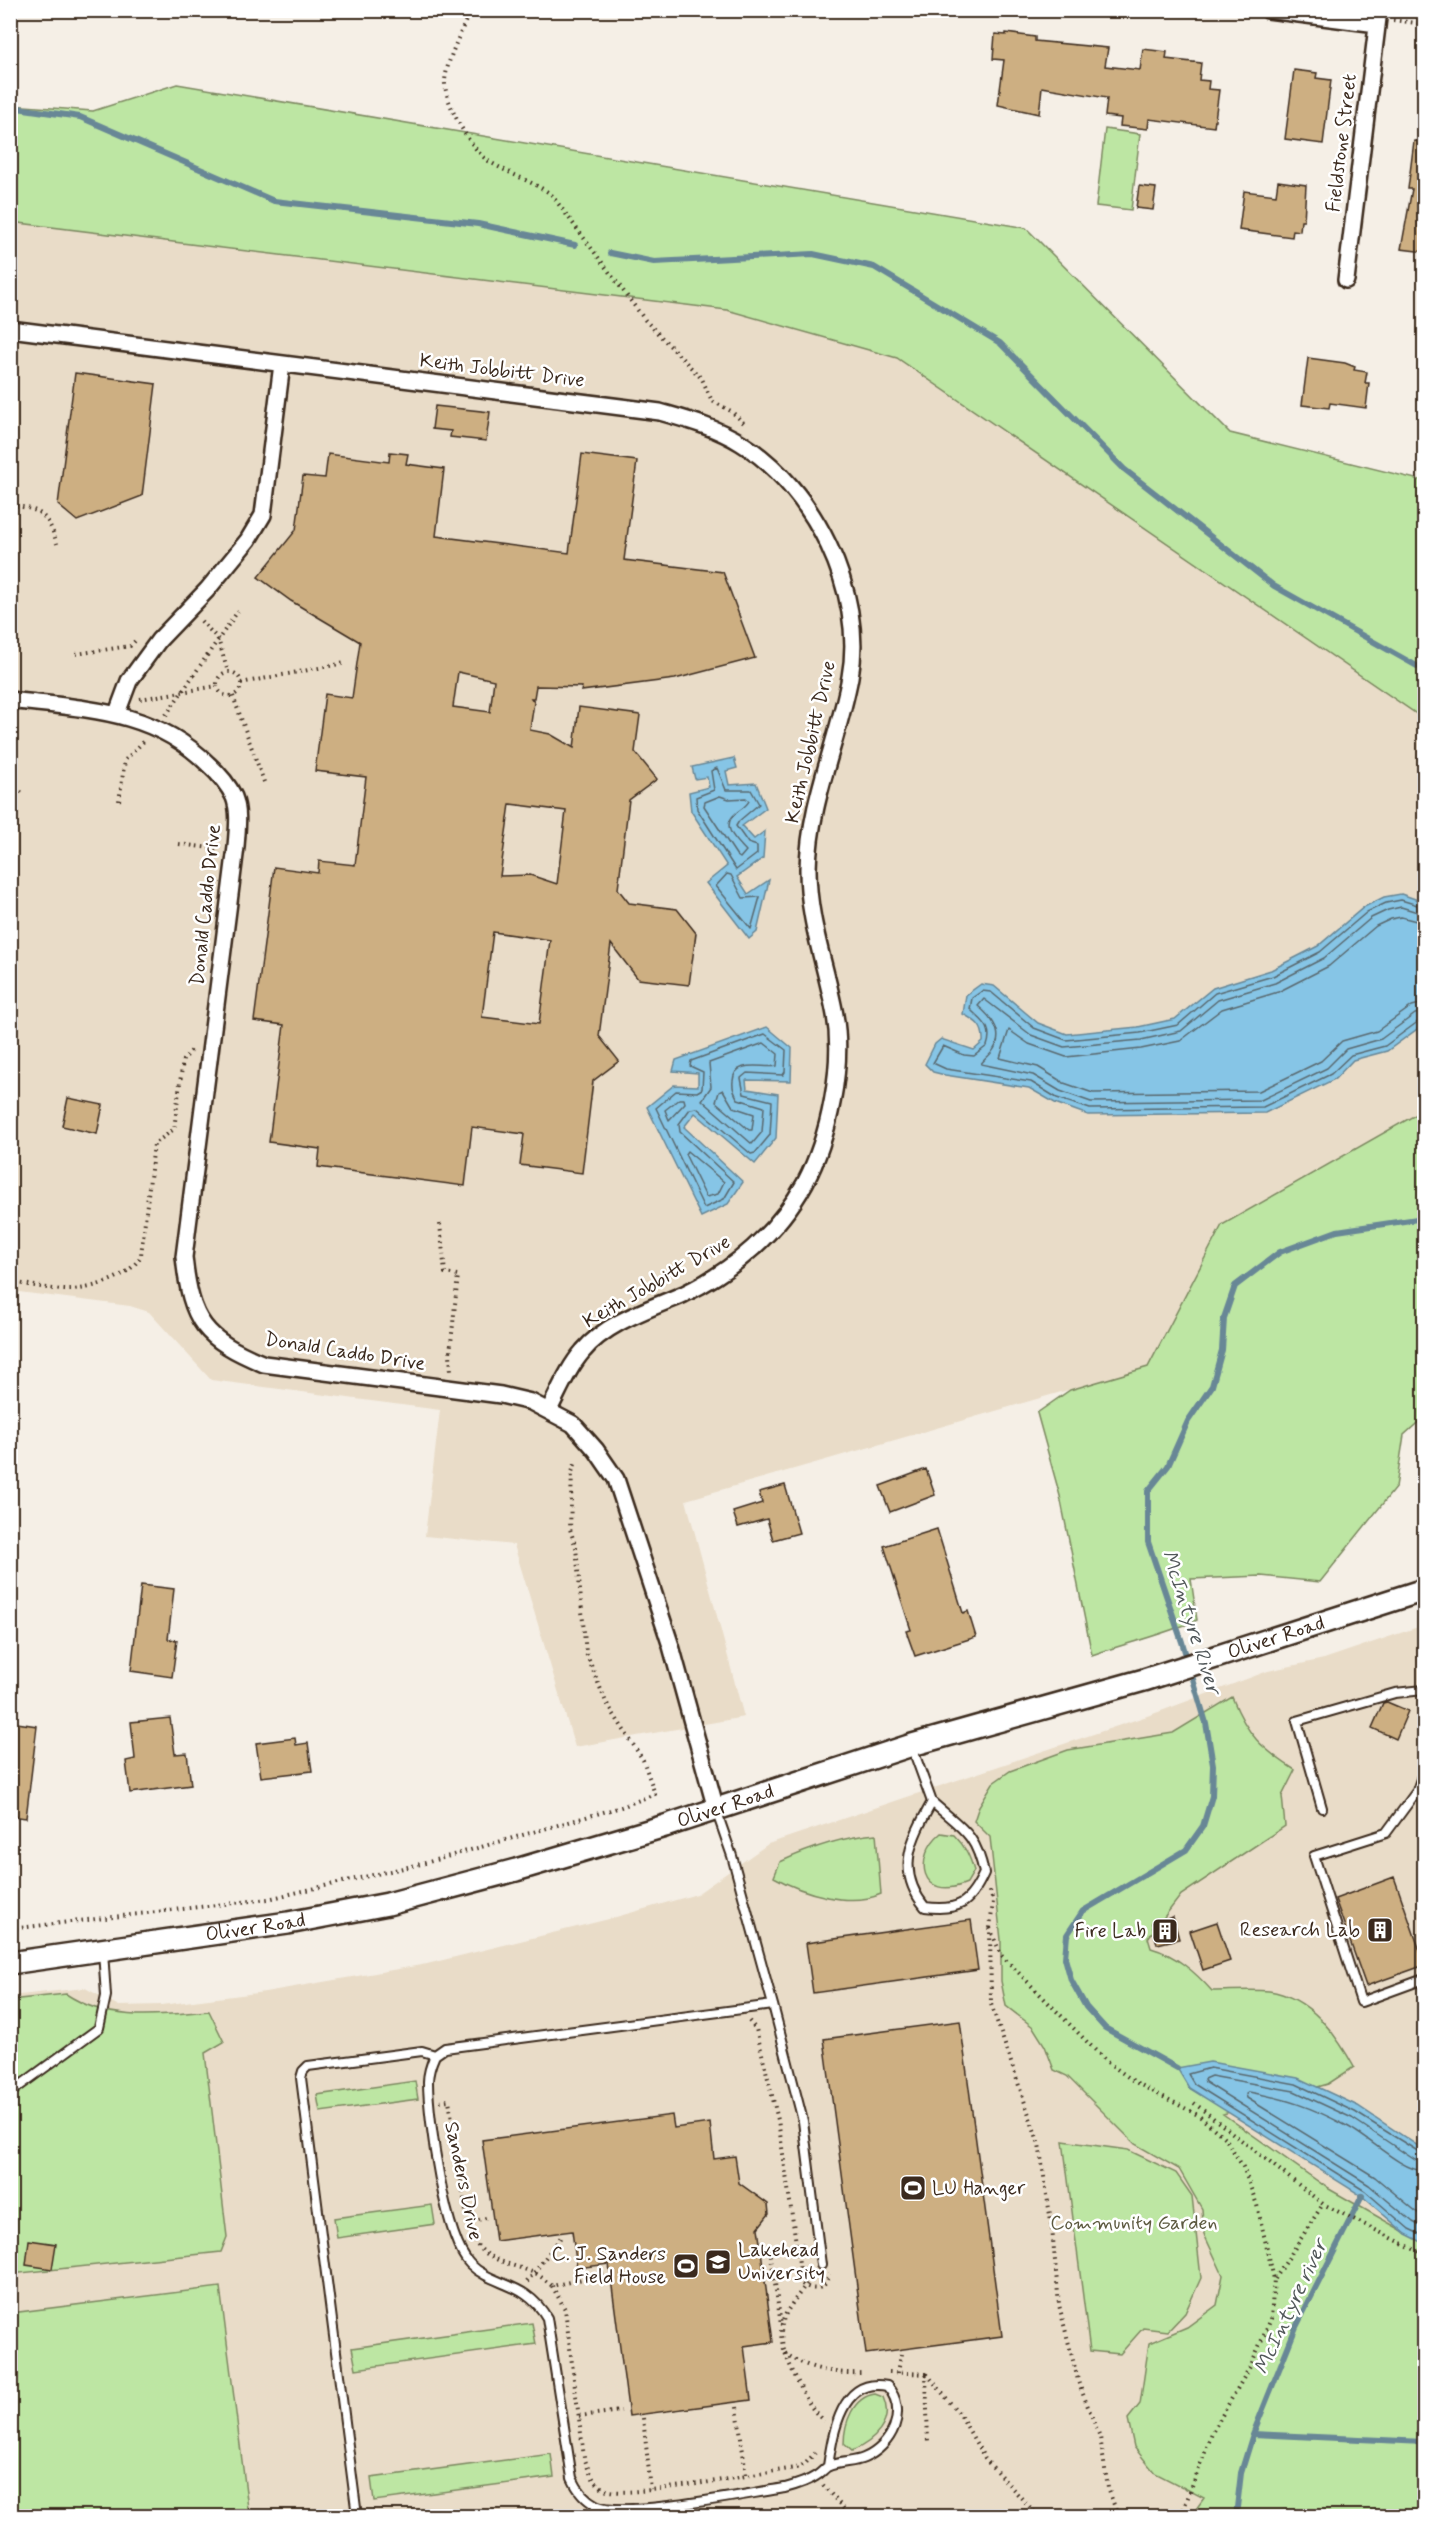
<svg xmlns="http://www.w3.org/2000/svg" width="1435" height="2527" font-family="Mynerve,sans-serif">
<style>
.built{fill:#e9dcc8}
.green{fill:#bde6a3;stroke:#7c8860;stroke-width:1.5}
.water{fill:#86c5e6;stroke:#688796;stroke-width:1.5}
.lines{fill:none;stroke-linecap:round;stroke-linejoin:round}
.shore{stroke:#59686e;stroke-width:1.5}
.stream{stroke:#688796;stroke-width:6}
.building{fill:#cdaf82;stroke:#3b2a1e;stroke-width:1.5;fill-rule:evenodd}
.lane-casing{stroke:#3b2a1e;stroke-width:12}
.street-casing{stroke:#3b2a1e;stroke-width:20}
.secondary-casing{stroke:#3b2a1e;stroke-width:26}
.path{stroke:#3b2a1e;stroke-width:4;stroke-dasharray:1.5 4.5;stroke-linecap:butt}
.lane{stroke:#fff;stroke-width:8}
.street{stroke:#fff;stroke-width:15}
.secondary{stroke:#fff;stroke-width:21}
.labels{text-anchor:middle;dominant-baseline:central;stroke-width:5;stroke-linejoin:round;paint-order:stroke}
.street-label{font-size:20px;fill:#3b2a1e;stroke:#fff}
.poi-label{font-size:20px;fill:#3b2a1e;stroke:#fff;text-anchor:end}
.park-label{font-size:20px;fill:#5c593f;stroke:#fff}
.water-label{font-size:21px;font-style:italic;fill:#52585a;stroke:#fff}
</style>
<rect width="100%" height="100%" fill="#f5efe6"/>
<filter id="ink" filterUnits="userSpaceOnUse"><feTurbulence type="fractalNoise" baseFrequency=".0167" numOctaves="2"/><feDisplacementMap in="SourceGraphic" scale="12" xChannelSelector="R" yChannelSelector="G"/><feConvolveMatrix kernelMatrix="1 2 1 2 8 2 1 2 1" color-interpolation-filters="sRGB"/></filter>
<g filter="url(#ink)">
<path class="built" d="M11 222 727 310 897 358 1424 719V1110L1222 1225 1148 1367 686 1500 744 1717 575 1747 514 1545 425 1536 440 1410 211 1380 149 1312 130 1306 11 1291Z
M1424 1625V2516H11L10 1996 85 1988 119 2006 161 2005 265 1992 427 1964 609 1919 697 1894 768 1844 1153 1714 1268 1671 1324 1659Z"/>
<path class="green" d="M177 84 1026 228 1230 433 1424 481V719L897 358 727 310 11 222V105L93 111Z
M1105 129 1140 134 1131 210 1096 206Z
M1424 1110V1417L1404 1435 1396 1487 1320 1582 1261 1576 1191 1579 1197 1620C1163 1635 1127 1643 1092 1655L1060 1496 1037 1413 1070 1390 1148 1367 1222 1225Z
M1232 1697C1247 1735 1261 1748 1295 1770L1282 1796 1285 1826 1181 1895 1148 1938 1151 1948C1176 1955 1195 1972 1212 1991 1230 1991 1251 1989 1269 1991 1310 1997 1336 2034 1354 2067L1328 2084 1223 2114 1329 2189 1424 2243V2516H1191L1204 2498 1155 2473 1134 2447 1128 2419 1140 2404 1149 2343 1187 2327 1217 2305 1223 2275 1204 2234 1202 2209 1179 2169 1135 2144 1067 2076 1054 2070 1045 2046 1033 2027 1006 2006 1001 1981V1940L990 1837 974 1821 979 1806 993 1783 1010 1771 1068 1750 1173 1733Z
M941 1833 954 1835C965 1846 970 1856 974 1871L967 1883C919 1903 913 1856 941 1833Z
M876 1834 881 1894C850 1908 802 1893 774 1877L780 1862C810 1848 842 1837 876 1834Z
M66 1994C110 2023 160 2015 209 2011L224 2042 205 2053 227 2237 221 2252 11 2274 10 2000Z
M415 2081 418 2099 320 2112 317 2095Z
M1063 2141 1128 2150 1176 2173 1192 2196 1201 2278 1185 2313 1168 2331 1143 2328 1120 2354 1090 2351Z
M432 2205 435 2224 337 2238 334 2218Z
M220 2287 249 2516H11V2313Z
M532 2323 536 2344 356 2369 352 2348Z
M875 2394 883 2397C895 2423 873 2442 852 2451L844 2444C844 2423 853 2397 875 2394Z
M551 2454 554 2477 374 2501 371 2478Z"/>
<path class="water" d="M734 758 737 768 726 771 729 785 756 783 766 808 742 826 754 839 765 831 763 858 737 877 748 894 769 880 757 932 749 939 706 883 727 866 691 811 689 792 709 787 707 777 695 779 692 767Z
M1401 894 1424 902V1024L1387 1051 1353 1060 1335 1079 1265 1113 1088 1115 1055 1103 1029 1088 945 1075 933 1072 925 1064 935 1044 941 1039 974 1050 983 1042C984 1026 976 1021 963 1014L966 995 981 984 994 986 1038 1023 1067 1034 1138 1027 1175 1019 1213 988 1271 970 1318 946 1364 907 1384 897Z
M767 1027 792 1048 791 1081 746 1080 747 1089 778 1094 776 1138 755 1164 695 1113 684 1127 743 1182 728 1204 701 1217 647 1107 674 1085 698 1086V1073L673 1071 676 1060Z
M1210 2062 1298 2078 1358 2106 1424 2150V2243L1406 2234 1362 2196 1189 2088 1177 2068Z"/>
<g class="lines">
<path class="shore" d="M717 768 726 790H751L759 804 739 821 736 826 748 843 757 846V854L736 870 697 809 696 797 714 790 711 771Z
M720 796 729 799 746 798 749 801C746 807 740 809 735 814 720 827 737 841 746 851L740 858 737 856 704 806 705 802Z
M727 874 731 875 743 898 760 897 751 929 716 886Z
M1424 907 1401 900 1386 903 1367 912 1320 952 1273 976 1215 993 1178 1025 1140 1033 1066 1040 1034 1028 991 992 982 991 972 998 970 1009C981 1021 994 1026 987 1046L974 1056 964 1055 943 1046 933 1063 946 1069 1031 1082 1057 1098 1090 1109 1263 1107 1331 1074 1351 1055 1385 1046 1419 1021 1424 1019
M1424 914 1401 907 1388 910 1371 918 1324 958 1275 983 1218 1000 1181 1031 1141 1040 1064 1047 1031 1035 984 999 978 1006C990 1016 1005 1032 994 1049 991 1055 984 1059 981 1064L1033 1075 1060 1091 1091 1102 1261 1100 1327 1068 1346 1049 1381 1039 1415 1014 1424 1012
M1424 923 1401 917 1391 919 1376 926 1329 966 1278 992 1222 1009 1180 1041 1141 1049 1066 1057 1029 1044 1009 1030 1000 1058 1038 1067 1064 1083 1093 1093 1259 1091 1321 1061 1342 1041 1377 1031 1412 1006 1424 1003
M765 1034 786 1050 785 1072 783 1075 747 1073 741 1078 744 1094 772 1101 770 1135 755 1153 751 1154 697 1108 690 1109 679 1124 680 1132 734 1182 724 1199 704 1208 656 1108 676 1091 697 1092 702 1089 703 1072 690 1066 691 1061Z
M764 1043 778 1054 777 1066C764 1069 734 1058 733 1081 732 1088 734 1093 738 1099L764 1107 762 1132 752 1144 702 1100 711 1087 709 1063Z
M723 1090 733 1107 754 1114 752 1130H749L716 1102 719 1092Z
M679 1099H684L685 1103 669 1120 665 1110Z
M687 1151 724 1182 718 1194 706 1197 685 1154Z
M1424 2155 1355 2112 1296 2084 1210 2068 1188 2074 1194 2084 1365 2191 1409 2229 1424 2236
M1424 2162 1415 2160 1352 2118 1294 2091 1211 2076 1204 2079 1205 2082 1369 2185 1413 2222 1424 2228
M1424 2171C1400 2170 1368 2136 1345 2125 1311 2107 1287 2099 1249 2092L1246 2094 1247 2098 1375 2177 1424 2218"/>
<path class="stream" d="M10 107 80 117 274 201 478 224 575 245
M610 253 654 262 813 254 874 267 1000 343 1124 469 1274 586 1424 670
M1177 2068 1105 2028 1086 2007 1071 1980 1065 1958 1067 1935 1083 1911 1186 1850 1203 1826 1212 1796 1213 1765 1206 1723 1182 1642 1148 1542V1491L1168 1466 1188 1421 1212 1386 1222 1350 1224 1318 1235 1286 1280 1252 1337 1231 1424 1218
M1253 2434 1296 2327 1362 2196
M1236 2516 1241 2473 1253 2434 1424 2442"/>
</g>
<path class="building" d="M1006 33 1035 37V41L1108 48 1105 66 1140 70 1143 49 1167 52 1166 59 1201 63 1199 80 1209 81 1208 89 1219 90 1214 127 1149 119 1148 129 1120 126 1121 118 1105 116 1107 98 1042 87 1039 114 998 105 1004 60 993 59 995 34 1006 35Z
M1294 70 1317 73 1316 78 1331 80 1323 144 1285 139Z
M1414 141 1425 142V252L1401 249 1412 189H1408Z
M1278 181 1306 185 1304 221H1301L1300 231 1293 230 1292 237 1239 230 1244 191 1276 195Z
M1139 186 1156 188 1153 210 1136 208Z
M1308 358 1345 363 1355 367 1354 370 1367 372 1365 383H1369L1366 408 1330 403 1329 408 1302 405Z
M75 373 156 384 142 496 77 521 58 505Z
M435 406 490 412 486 441 450 437 451 431 432 429Z
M390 452 408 454 406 464 444 469 436 536 569 553 582 454 637 461 624 560 723 572 755 658 675 679 581 691 582 687 536 686 534 698H531L534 702 530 730 550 734 574 748 579 707 640 715 635 752 657 779 629 800 618 889 629 903 677 909 696 933 689 985 638 979 611 944 599 1036 619 1061 593 1081 582 1173 520 1165 524 1134 472 1127 465 1186 318 1167 320 1149 269 1142 284 1025 254 1021 274 867 318 873 319 861 355 865 366 777 315 771 325 694 352 698 360 642 291 601 258 577 296 530 303 476 325 478 328 454 389 462ZM458 672 494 680 490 712 453 707ZM510 804 566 811 557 884 530 875 500 876ZM493 932 550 940 539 1024 482 1017Z
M68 1098 103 1105 97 1134 62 1126Z
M926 1469 935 1495 890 1512 880 1486Z
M785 1485 799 1533 773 1540 767 1519 738 1527 733 1512 762 1503 759 1492Z
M937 1529 963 1613 968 1611 976 1637 915 1656 906 1631 911 1630 884 1546Z
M141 1585 174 1589 168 1639 177 1640 172 1677 131 1671Z
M1387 1702 1408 1711 1396 1739 1372 1728 1383 1703Z
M170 1718 175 1754 187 1753 191 1785 130 1793 126 1761 135 1759 131 1722Z
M10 1722 37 1726 26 1818 10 1816Z
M295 1738 296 1745 308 1743 312 1771 261 1777 256 1743Z
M1394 1877 1425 1965 1366 1986 1335 1899Z
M1173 1917 1179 1939 1157 1944 1152 1923Z
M971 1920 978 1970 813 1993 806 1943Z
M1217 1922 1230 1961 1203 1970 1190 1931Z
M960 2021 1002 2336 866 2354 824 2039Z
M672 2115 674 2128 710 2123 714 2159 735 2156 739 2183 768 2204 769 2214 758 2228 773 2342 744 2346 751 2400 629 2416 609 2264 577 2268 572 2231 496 2241 482 2140Z
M29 2240 56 2244 52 2269 26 2265Z"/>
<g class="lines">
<defs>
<path id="lane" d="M912 1747 932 1802C911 1840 895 1870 925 1907 959 1911 970 1904 984 1873 976 1833 961 1828 932 1802
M1424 1770 1417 1791 1386 1833 1314 1856 1361 2002 1424 1979
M1322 1808 1297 1721 1395 1693 1424 1690
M716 1810 732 1856 773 2005 445 2048 435 2055C431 2064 428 2072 428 2082 428 2118 445 2240 470 2264 493 2287 526 2281 547 2318L572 2478C577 2489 584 2499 596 2505 623 2519 749 2493 785 2488 796 2485 807 2482 816 2476 820 2474 823 2470 827 2467 838 2461 853 2463 864 2458 892 2446 909 2411 887 2386 841 2377 833 2433 828 2466
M773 2005 803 2121 821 2265
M10 2093 99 2028 106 1996 103 1951
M357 2516 301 2078 303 2071 308 2066 422 2051 435 2055
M592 2516 597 2506"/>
<path id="street" d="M1268 10 1377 24
M1346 280 1379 10
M10 329 660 412C688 420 715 427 741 443 813 487 866 593 850 677 838 742 809 802 808 869 808 921 826 965 835 1015 844 1065 829 1138 805 1183 778 1232 734 1270 684 1294 650 1309 607 1322 583 1351 568 1368 559 1391 549 1410
M10 700C83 709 153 709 208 764 218 773 228 784 234 797 240 812 237 831 236 847L184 1257C191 1322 204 1339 264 1364L501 1395 531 1402 573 1424 596 1450 616 1479 671 1646 716 1809
M117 713 129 681 159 640 207 590 248 540 263 515 282 364"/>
<g id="secondary">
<path id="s1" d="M10 1963 288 1923 388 1904 516 1870 665 1826 912 1745 1144 1680 1424 1590"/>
</g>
</defs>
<use href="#lane" class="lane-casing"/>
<use href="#street" class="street-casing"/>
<use href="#secondary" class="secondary-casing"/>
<path class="path" d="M470 10C462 32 448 56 445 80 443 101 472 152 490 162 510 174 531 181 551 194L645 320 702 379 712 401 731 411 746 425
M1393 20 1424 24
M10 505C41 509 48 514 57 544
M201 621 218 639 228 672
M76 654 130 646 136 640
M217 684a12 12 0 1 1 24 0a12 12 0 1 1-24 0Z
M241 683 345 663
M233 696 264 782
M140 699 217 686
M166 715 238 611
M10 786 25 794
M119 801 125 760 144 741
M179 844 219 849
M440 1224 445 1273 458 1275 450 1353 451 1373
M10 1282C30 1284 53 1291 72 1290 95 1288 132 1276 141 1255L154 1144 174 1129 183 1060 193 1049
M990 1891 993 1902 990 1928 991 2004 1039 2144 1052 2228 1059 2305 1079 2384 1100 2437 1108 2488 1118 2516
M990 1928 1001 1955 1107 2062 1135 2082 1198 2115 1226 2139 1243 2167 1257 2205 1274 2279 1271 2319 1251 2365 1213 2431 1181 2516
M10 1929 268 1899 425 1863 621 1807 655 1794 643 1760 606 1702 586 1653 576 1548 570 1529 572 1472 576 1462
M749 2021 756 2029 778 2120 802 2284C814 2292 826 2290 829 2274
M440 2101 449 2100 468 2225
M1194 2103 1323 2204 1424 2254
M467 2223 486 2218
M471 2235C482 2260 509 2263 532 2272 539 2274 546 2281 552 2286L604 2274
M766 2249 807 2244
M770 2249 781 2325
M814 2274C781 2319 769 2323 796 2378 804 2394 810 2409 824 2421
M1275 2279 1323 2204
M527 2282 561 2237
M552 2286 565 2309 584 2457C589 2471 592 2483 607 2490 628 2499 764 2472 796 2468L805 2464 815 2453
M785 2353C808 2370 836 2374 864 2373
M889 2372 926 2374 928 2444
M898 2373 901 2354
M927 2374 961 2416 985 2459 1038 2516
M737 2407 746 2475
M579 2416 621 2411
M643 2418 651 2490
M823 2485 850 2516
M968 2516H1039"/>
<use href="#lane" class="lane"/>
<use href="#street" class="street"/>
<use href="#secondary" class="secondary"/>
</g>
</g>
<defs>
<symbol id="building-square" viewBox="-11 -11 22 22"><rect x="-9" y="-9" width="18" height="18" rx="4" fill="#3b2a1e" stroke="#fff"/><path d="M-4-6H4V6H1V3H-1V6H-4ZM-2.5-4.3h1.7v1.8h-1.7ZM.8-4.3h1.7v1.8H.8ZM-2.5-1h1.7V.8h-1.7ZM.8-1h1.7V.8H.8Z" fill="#fff"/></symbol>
<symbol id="stadium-square" viewBox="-11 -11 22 22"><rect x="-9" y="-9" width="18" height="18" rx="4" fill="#3b2a1e" stroke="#fff"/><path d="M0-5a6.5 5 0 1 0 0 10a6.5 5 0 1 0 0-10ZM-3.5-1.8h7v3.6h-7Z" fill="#fff"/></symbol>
<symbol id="university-square" viewBox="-11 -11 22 22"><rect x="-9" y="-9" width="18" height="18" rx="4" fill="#3b2a1e" stroke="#fff"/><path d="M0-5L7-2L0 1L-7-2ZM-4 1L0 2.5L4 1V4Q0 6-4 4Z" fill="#fff"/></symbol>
</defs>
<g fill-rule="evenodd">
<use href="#building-square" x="1365" y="1915" width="30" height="30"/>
<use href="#building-square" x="1150" y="1916" width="30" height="30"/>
<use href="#stadium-square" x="898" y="2173" width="30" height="30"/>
<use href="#university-square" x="703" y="2247" width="30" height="30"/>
<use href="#stadium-square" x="671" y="2251" width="30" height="30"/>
</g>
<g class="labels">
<g class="street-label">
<text transform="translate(1342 143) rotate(-83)">Fieldstone Street</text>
<text transform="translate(502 371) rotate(7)">Keith Jobbitt Drive</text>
<text transform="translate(811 742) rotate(-77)">Keith Jobbitt Drive</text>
<text transform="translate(206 905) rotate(-84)">Donald Caddo Drive</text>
<text transform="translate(657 1282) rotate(-30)">Keith Jobbitt Drive</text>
<text transform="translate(345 1352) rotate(9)">Donald Caddo Drive</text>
<text stroke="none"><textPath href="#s1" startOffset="1310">Oliver Road</textPath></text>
<text stroke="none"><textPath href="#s1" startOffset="734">Oliver Road</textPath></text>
<text stroke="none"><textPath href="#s1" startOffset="248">Oliver Road</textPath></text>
<text transform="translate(463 2181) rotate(78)">Sanders Drive</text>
</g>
<g class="poi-label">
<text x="1360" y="1930">Research Lab</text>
<text x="1146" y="1931">Fire Lab</text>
<text x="932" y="2188" text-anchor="start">LU Hanger</text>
<text x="738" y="2250" text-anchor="start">Lakehead<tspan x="738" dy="23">University</tspan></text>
<text x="666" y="2254">C. J. Sanders<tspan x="666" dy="23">Field House</tspan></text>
</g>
<g class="park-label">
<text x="1134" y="2223">Community Garden</text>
</g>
<g class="water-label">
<text transform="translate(1191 1622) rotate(72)">McIntyre River</text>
<text transform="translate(1291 2307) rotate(-65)">McIntyre river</text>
</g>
</g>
<rect width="1435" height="2527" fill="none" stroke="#fff" stroke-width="36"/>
<rect x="18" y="18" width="1399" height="2491" fill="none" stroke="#3b2a1e" stroke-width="2" filter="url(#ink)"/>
</svg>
